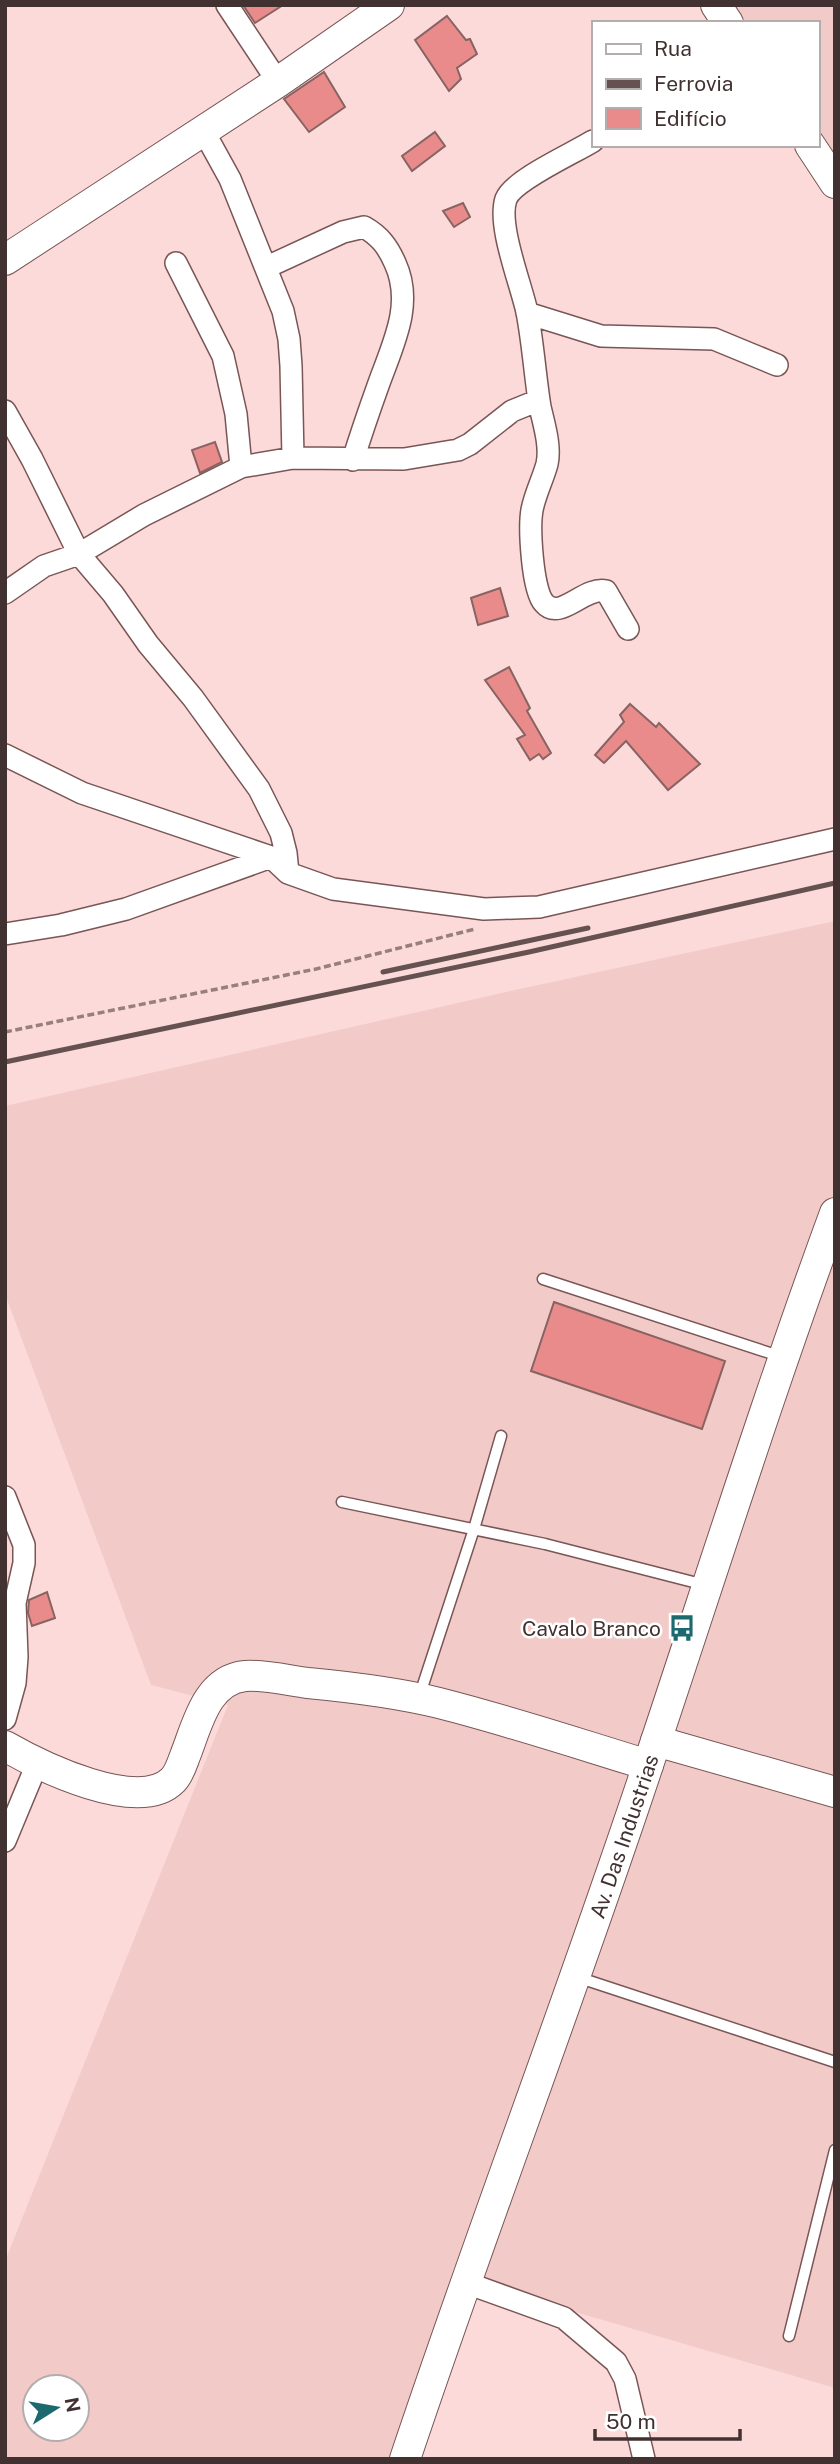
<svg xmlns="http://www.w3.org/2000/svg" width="840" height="2464" font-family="'Public Sans',sans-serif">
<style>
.built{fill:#f2cbc9;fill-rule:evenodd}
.building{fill:#e88b8a;stroke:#876362;stroke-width:2}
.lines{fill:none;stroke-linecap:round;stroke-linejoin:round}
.lane-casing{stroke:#795655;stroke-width:13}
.street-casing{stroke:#795655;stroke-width:24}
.secondary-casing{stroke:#795655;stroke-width:32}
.path{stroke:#977f7e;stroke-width:3.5;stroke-dasharray:7 3.5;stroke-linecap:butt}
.lane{stroke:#fff;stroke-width:10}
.street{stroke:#fff;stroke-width:21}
.secondary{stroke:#fff;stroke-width:30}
.rail{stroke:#645150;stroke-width:5}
.labels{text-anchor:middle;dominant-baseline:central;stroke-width:5;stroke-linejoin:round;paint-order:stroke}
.poi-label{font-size:21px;fill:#413131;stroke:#fff;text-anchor:end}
.street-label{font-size:21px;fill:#413131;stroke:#fff}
</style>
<rect width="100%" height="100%" fill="#fcdad9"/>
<path class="built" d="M726 5H835V168L817 142V23H737Z
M835 921V2388L463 2279 399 2459H5V2261L228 1705 151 1685 5 1294V1106L506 992ZM35 2387H77V2429H35Z"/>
<path class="building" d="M243 5H283L255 23Z
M447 16 466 40 470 39 477 54 457 68 461 79 449 91 415 40Z
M324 72 345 107 309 132 284 99Z
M435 132 445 146 412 171 402 156Z
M463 203 470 217 454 227 443 211Z
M215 442 222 462 200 473 192 450Z
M500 588 508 616 478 625 471 598Z
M509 667 530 708 527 711 551 753 543 759 539 754 530 760 517 739 525 735 485 680Z
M630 704 656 727 659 723 700 764 668 790 626 741 604 763 595 755 624 722 620 715Z
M554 1302 725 1361 702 1429 531 1371Z
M47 1592 55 1618 32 1626 28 1613 29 1600Z"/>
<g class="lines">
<defs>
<path id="lane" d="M543 1279 782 1357
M342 1502 545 1544 705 1585
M419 1697 474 1529 501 1436
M577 1977 835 2062
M789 2336 835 2150"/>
<path id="street" d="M227 5 278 82
M203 130 230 179 283 311 289 339 291 366 293 458
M593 141C574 153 513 180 506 199 497 225 521 284 527 312 533 343 535 376 540 407 544 424 551 447 547 464 543 479 535 494 532 510 529 527 532 590 544 603 560 622 584 586 606 591L628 629
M176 263 223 356 236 414 241 467
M267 267 343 232 364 227C380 236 388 247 395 263 414 304 393 344 379 383 370 408 361 434 353 460
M527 313 601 336 714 339 777 365
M5 411 32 459 79 554 113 594 148 644 193 698 259 789 281 833 286 853 288 873
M5 593 44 566 79 554 144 515 241 467 293 458 404 459 458 450 470 444 512 411 539 400
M5 755 82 793 271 857 288 873 333 889 484 909 539 907 835 839
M5 934 61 925 126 909 271 857
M5 1497 24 1545V1563L15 1603 17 1657 15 1683 5 1719
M5 1841 37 1764
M464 2282 564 2318 616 2362 625 2379 644 2459"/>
<g id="secondary">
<path d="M716 5 728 23"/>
<path d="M810 145 835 183"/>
<path d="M5 260 278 82 389 5"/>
<path d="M656 1741 835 1792"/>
<path d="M5 1746C40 1766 139 1815 173 1780 179 1774 182 1764 185 1756 197 1726 206 1680 245 1676 261 1674 291 1681 308 1683 350 1687 399 1693 439 1703 510 1721 579 1744 648 1765"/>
<path id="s1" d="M405 2459C483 2226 571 1997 648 1765 710 1580 768 1395 835 1213"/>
</g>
</defs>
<use href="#lane" class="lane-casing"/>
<use href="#street" class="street-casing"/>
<use href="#secondary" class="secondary-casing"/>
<path class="path" d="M5 1032 316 969 475 929"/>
<use href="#lane" class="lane"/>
<use href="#street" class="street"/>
<use href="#secondary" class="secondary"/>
<path class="rail" d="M383 972 588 928
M5 1062 529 952 835 883"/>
</g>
<defs>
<symbol id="bus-bare" viewBox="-9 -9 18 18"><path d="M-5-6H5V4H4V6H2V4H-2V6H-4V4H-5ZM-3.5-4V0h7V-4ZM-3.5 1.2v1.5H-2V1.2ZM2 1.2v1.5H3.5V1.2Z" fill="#1d6a6e" stroke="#fff" stroke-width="2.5" paint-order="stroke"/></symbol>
</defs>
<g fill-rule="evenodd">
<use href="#bus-bare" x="663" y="1609" width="38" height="38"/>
</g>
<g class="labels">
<g class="poi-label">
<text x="661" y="1628">Cavalo Branco</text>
</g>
<g class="street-label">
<text stroke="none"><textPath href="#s1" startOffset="660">Av. Das Industrias</textPath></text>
</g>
</g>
<rect width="840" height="2464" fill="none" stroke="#413131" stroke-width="14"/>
<rect x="592" y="21" width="228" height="126" fill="#ffffff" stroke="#b3adad" stroke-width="2"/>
<rect x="606" y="44" width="35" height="10" fill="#ffffff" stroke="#b3adad" stroke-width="2"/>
<text x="654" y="56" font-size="21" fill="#413131">Rua</text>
<rect x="606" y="79" width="35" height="10" fill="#645150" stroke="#b3adad" stroke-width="2"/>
<text x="654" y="91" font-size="21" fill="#413131">Ferrovia</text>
<rect x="606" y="108" width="35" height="21" fill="#e88b8a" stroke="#b3adad" stroke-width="2"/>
<text x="654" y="126" font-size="21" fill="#413131">Edifício</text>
<g transform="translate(56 2408) rotate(79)"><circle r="33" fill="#ffffff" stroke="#b3adad" stroke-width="2"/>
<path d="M0-5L12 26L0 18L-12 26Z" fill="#1d6a6e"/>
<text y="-10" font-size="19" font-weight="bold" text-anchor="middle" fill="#413131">N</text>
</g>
<path d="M595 2429v10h145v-10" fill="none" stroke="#413131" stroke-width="3.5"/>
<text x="606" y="2429" font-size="21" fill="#413131" stroke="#ffffff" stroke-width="5" paint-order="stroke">50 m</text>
</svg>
